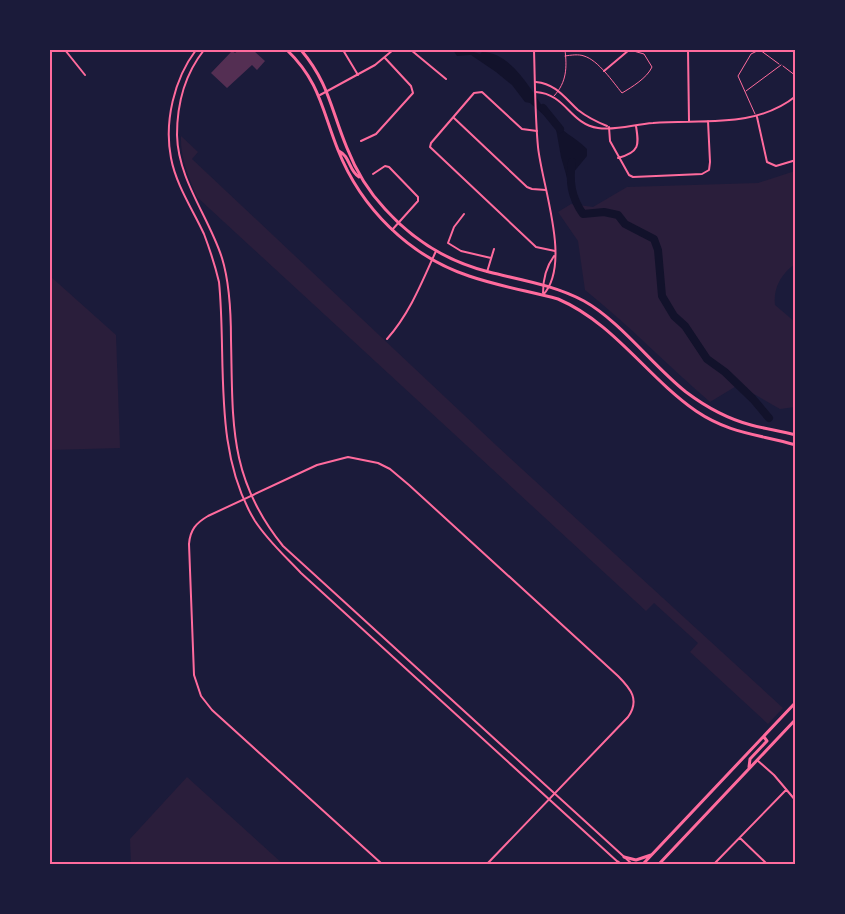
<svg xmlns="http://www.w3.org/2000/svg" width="845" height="914" font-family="'IBM Plex Sans',sans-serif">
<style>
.green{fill:#2a1e3b}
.water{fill:#12122b}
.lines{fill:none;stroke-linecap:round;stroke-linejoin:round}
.river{stroke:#12122b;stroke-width:8}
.building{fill:#542f53}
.service{stroke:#ff6b9d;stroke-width:1}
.minor{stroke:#ff6b9d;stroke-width:2}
.tertiary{stroke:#ff6b9d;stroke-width:2}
.secondary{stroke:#ff6b9d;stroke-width:3}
.primary{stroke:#ff6b9d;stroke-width:3}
.neatline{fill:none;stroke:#ff6b9d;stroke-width:2}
</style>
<rect width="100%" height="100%" fill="#1b1b3a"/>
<path class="green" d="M181 136 198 152 192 159 498 447 783 708 768 724 690 652 698 643 654 603 646 611 197 197C189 178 180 157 181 136Z
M795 171V264C781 274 773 288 775 305L795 322V407L780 409 738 385 710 402C668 366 629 325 585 290L578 241 558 212 571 204 593 207 627 187 758 183Z
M50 276 116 335 120 448 50 450Z
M187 777 283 864H131L130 839Z"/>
<path class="water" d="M453 50H473L474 52 480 54 482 52C514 52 535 98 551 119 561 131 576 138 587 149V156L573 173 567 170 575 190 571 192 561 157 556 129 545 116 530 103 525 102 512 85 496 72 471 55 457 56Z"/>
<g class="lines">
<path class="river" d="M543 108 560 129
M572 162C569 181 571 197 583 214L604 212 618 215 625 224 654 239 658 250 662 296 674 316 685 326 707 359 725 372 753 399 769 418"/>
</g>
<path class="building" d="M239 50H253L265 61 257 70 252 65 227 88 211 73 232 51 235 53Z"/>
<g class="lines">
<path class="service" d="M760 50 779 64
M565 56C571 55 579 54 584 56 598 60 613 82 622 93 632 87 647 78 652 67L644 54 630 50
M783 66 796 76
M746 91 781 65
M554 96C567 82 567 67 565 50
M755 114 738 76 751 54 759 50"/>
<path class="minor" d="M65 50 85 75
M343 50 358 75
M411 50 446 79
M688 50 689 121
M604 71 629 50
M536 82C556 84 564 97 578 110 587 117 597 122 607 126
M536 92C566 94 570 124 598 128 616 131 635 124 653 123 702 119 755 129 796 96
M320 95 375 65 393 50
M757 117 767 162 776 166 796 160
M454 118 527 187 532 189 546 190
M609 127 610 141 629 175 633 177 702 174 709 170 710 162 708 121
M537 131 522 129 482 92 474 93 431 143 430 147 536 247 555 251
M361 141 376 134 413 93 411 86 385 58
M618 158C640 152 639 145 636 126
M373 174 385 166 389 167 418 197V201L392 230
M464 214 454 227 448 243 461 251 491 258
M487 272 494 249
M387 339C410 313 422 282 436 251
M757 760 774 775 796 801
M740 838 767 864
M382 864 212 710 201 696 194 675 189 544C190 530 196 523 208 516L317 465 348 457 378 463 390 469 409 485 618 676C631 689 640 700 628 717L487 864
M714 864 786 790"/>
<path class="tertiary" d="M196 50C174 79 164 122 171 158 176 185 193 210 204 234 210 250 215 265 219 282 227 360 212 451 255 521 268 541 285 556 301 573L619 863
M204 50C185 74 177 104 177 135 178 180 209 217 222 258 230 284 231 313 231 340 233 422 228 478 283 546L632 864
M534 50C535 82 535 115 538 147 542 186 572 264 543 295
M543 293C543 280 546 267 554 256"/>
<path class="secondary" d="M287 50C320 82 322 110 338 150 361 208 409 256 469 276 498 286 528 291 558 299 614 323 647 377 696 411 730 434 758 434 796 445
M301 50C329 83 331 110 347 148 356 171 368 191 385 209 413 240 449 262 489 272 521 280 554 285 584 301 620 321 653 366 686 392 706 407 728 419 751 425 766 429 781 431 796 435
M339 151C350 156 349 171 359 177"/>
<path class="primary" d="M749 767 750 759 767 741 764 737
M624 857 636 860 651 855
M618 862 620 864
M643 864 796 702
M659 864 796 719"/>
</g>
<rect width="845" height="914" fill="none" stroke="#1b1b3a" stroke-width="102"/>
<rect x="51" y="51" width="743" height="812" class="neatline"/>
</svg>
